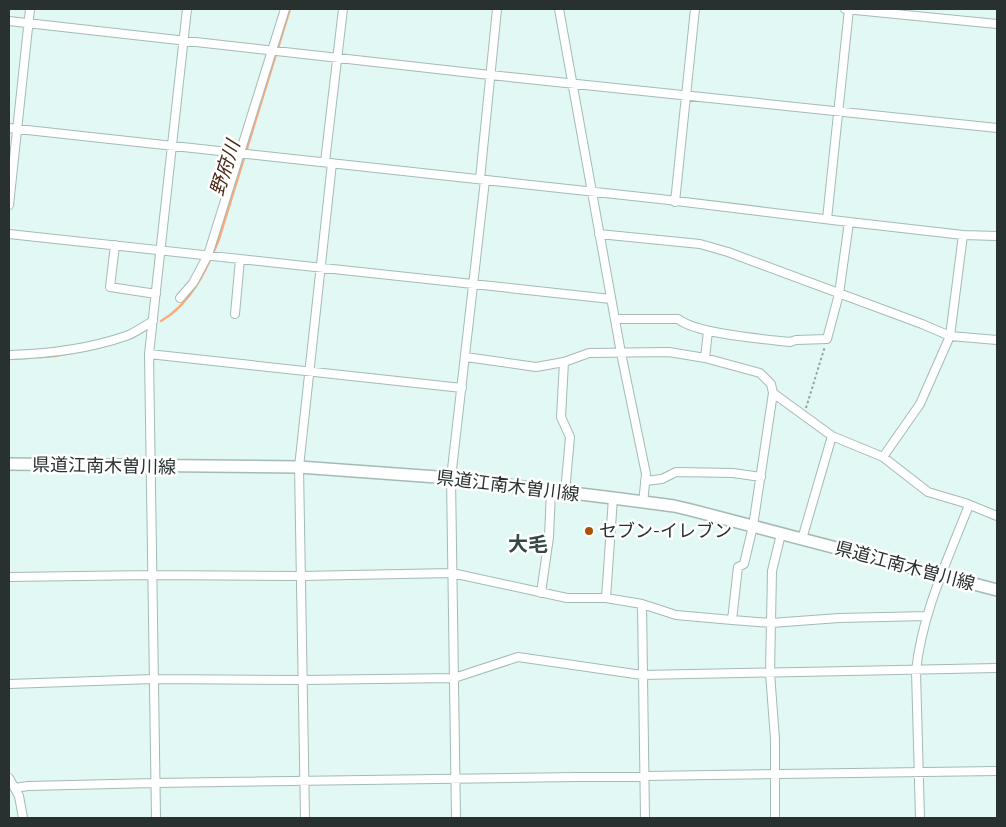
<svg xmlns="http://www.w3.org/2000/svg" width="1006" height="827" font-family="Montserrat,'Noto Sans JP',sans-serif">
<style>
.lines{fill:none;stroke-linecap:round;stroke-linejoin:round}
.stream{stroke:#fda97c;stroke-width:2.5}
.minor-casing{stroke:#a4bab6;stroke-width:10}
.secondary-casing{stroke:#a4bab6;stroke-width:14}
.path{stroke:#93a4a2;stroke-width:2;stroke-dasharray:2.5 2.5;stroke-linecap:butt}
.minor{stroke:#fff;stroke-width:8}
.secondary{stroke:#fff;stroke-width:11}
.poi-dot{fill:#af4f06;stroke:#fff;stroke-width:2}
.labels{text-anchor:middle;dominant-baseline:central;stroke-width:5;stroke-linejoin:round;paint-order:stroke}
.street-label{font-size:18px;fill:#283130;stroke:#fff}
.poi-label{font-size:18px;fill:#283130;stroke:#fff;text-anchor:start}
.water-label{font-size:19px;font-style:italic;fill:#472513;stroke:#fff}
.quarter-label{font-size:20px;font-weight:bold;fill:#354844;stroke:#fff}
</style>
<rect width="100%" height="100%" fill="#e1f8f4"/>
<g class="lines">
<path class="stream" d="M161 321C191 304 207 269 219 239L290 9
M40 357 55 356 87 350
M9 359 27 358"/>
<defs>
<path id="minor" d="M559 9 621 353 646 474 643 503
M845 9 997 24
M9 21 490 75 997 128
M9 128 660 199 849 222 963 235 997 236
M325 162 343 9
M480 179 497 9
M675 202 695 9
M9 205 30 9
M827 219 849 9
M9 234 611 299
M599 234 700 244 728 252 922 324 950 336 997 340
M115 245 110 287 156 294
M180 298 193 283 208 255 285 9
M235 314 240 259
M615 319H678C697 334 764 339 790 342L796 340 827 339 839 294 849 222
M149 354 462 388
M9 355C48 354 88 349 126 336 135 333 144 326 153 321
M466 357 536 367 564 362 589 353 669 352 705 358 760 373 771 384 773 393 832 436 883 457 928 492 965 503 997 516
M705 358 708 331
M564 362 561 417 570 437 565 492
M883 457 920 404 950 336 963 235
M645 481 662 479 676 472 733 473 761 477
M802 539 832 436
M9 577 152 575 301 576 452 573 567 598H606L642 604 676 615 732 620 771 623 839 618 927 616
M541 593 549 537 551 490
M606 598 613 498
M642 604 645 818
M732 620 738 567 744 564 753 526 773 393
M9 684 153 679 303 680 454 678 518 657 642 675 997 668
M9 778 19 796 23 818
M15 788 28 786 155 783 997 771
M156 818 149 354 187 9
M305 818 299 467 332 163
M456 818 451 478 485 180
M775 818V739L770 673 772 571 781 534
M920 818 916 671C922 613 948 559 969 505"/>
<path id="secondary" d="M9 464 299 467 451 478 613 498 674 506 691 510 997 590"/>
</defs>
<use href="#minor" class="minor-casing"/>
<use href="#secondary" class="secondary-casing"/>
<path class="path" d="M806 408 825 346"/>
<use href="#minor" class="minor"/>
<use href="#secondary" class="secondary"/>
</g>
<circle class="poi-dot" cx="589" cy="531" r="5"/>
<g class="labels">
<g class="street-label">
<text transform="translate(104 466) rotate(1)">県道江南木曽川線</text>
<text transform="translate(508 486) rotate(7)">県道江南木曽川線</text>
<text transform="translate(905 566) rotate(15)">県道江南木曽川線</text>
</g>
<g class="poi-label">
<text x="599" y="531">セブン-イレブン</text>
</g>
<g class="water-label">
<text transform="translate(225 168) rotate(-72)">野府川</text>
</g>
<g class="quarter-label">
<text x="528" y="544">大毛</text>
</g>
</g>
<rect width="1006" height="827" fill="none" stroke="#283130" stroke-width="20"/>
</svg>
